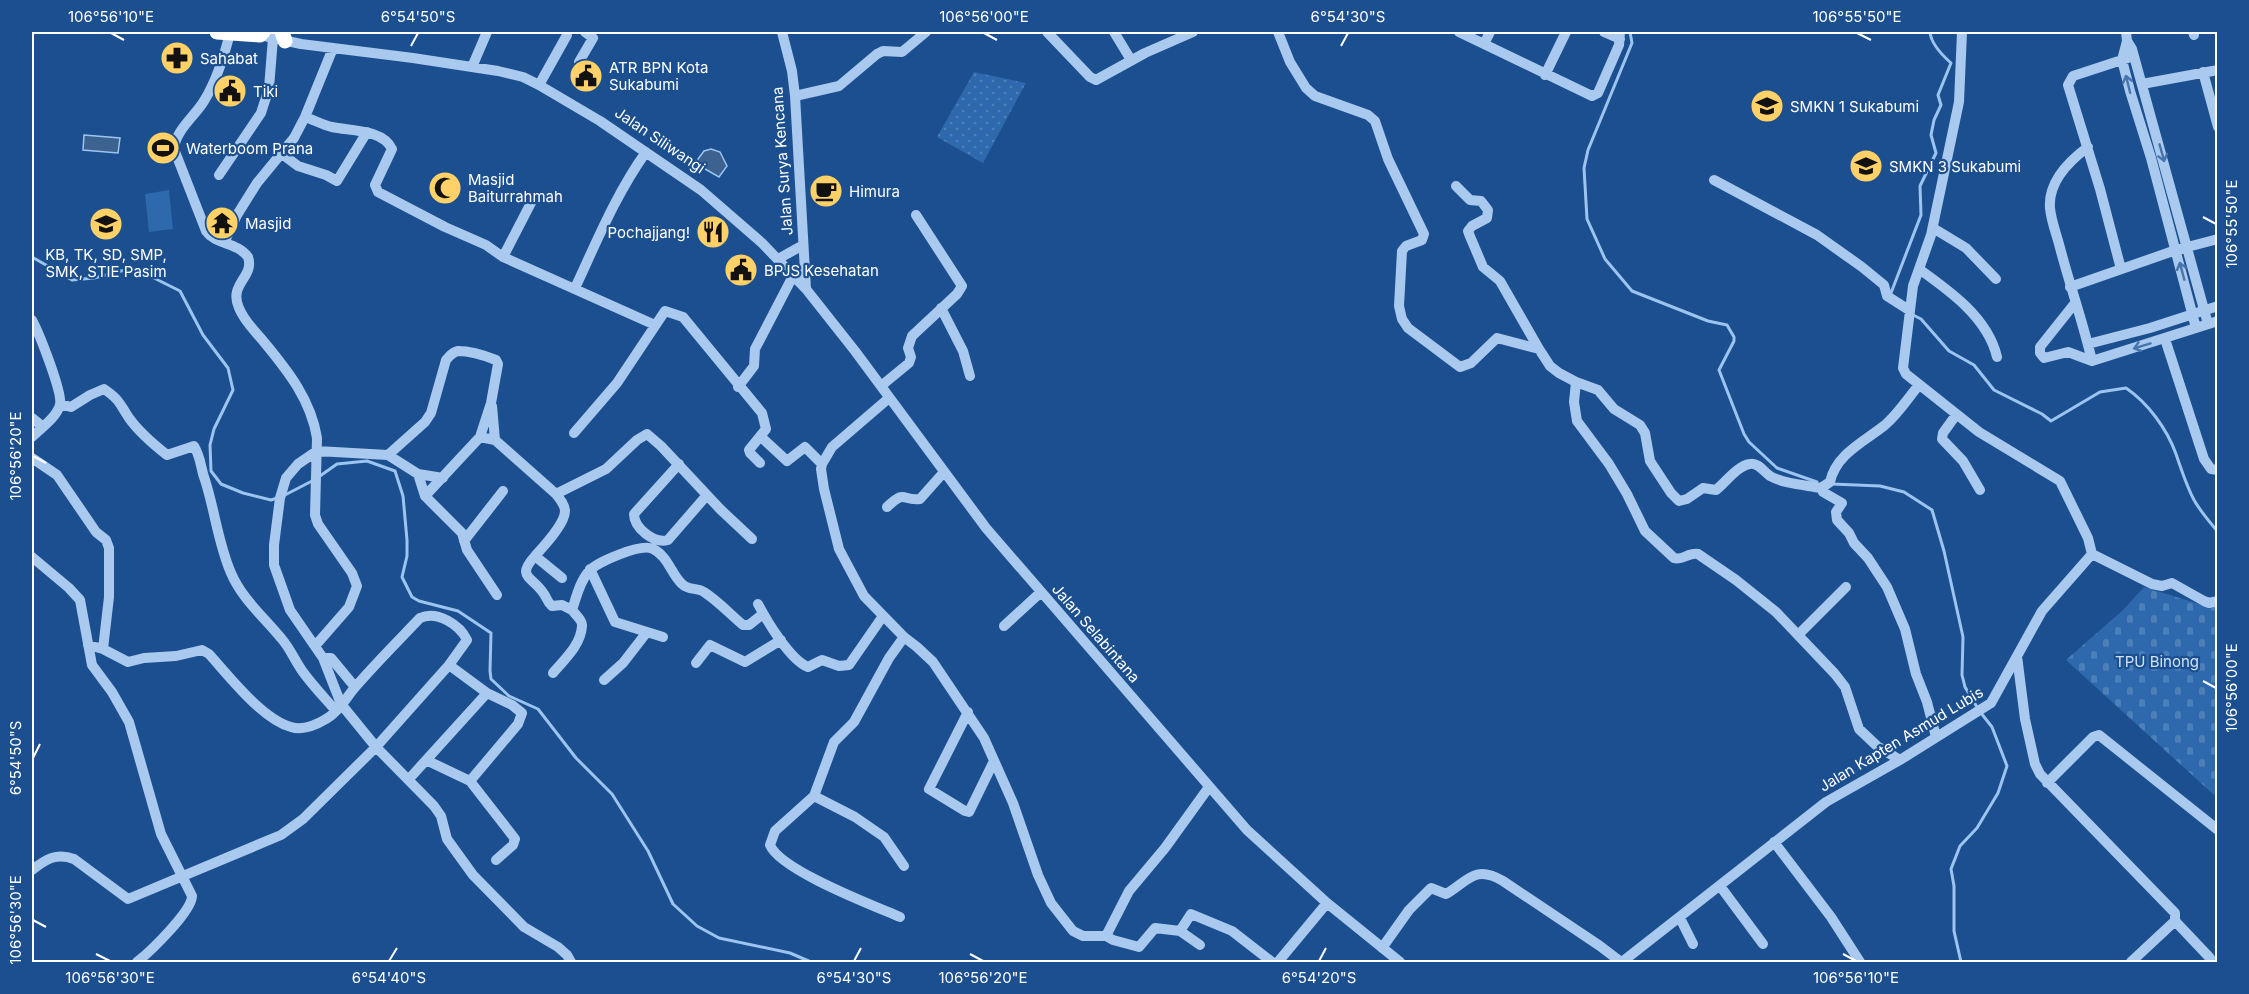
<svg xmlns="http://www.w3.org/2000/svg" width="2249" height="994" font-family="Inter,sans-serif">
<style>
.grass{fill:url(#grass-dots)}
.cemetery{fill:url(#cemetery-stones)}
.pitch{fill:#2e69ad}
.water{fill:#3c6290;stroke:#9cc4f0;stroke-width:1.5}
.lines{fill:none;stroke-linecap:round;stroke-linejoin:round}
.stream{stroke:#9cc4f0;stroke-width:3}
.minor{stroke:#a9c9ee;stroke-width:10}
.highway{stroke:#fff;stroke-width:15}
.oneway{stroke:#4674ac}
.ticks{fill:none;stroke:#fff;stroke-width:2}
.labels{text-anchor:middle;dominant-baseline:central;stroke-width:4.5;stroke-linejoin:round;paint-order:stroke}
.poi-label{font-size:15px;fill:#fff;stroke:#1b4f8f;text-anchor:start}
.street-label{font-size:15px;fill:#fff;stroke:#1b4f8f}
.park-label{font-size:15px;fill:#cfe3fa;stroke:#1b4f8f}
.neatline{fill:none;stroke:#fff;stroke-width:2}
.ticks-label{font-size:15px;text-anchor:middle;fill:#fff}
</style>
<defs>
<pattern id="grass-dots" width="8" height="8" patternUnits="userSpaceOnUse" patternTransform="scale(1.5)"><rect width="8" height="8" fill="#2e69ad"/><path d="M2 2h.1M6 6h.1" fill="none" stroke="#4d80b9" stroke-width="1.8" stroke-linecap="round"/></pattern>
<pattern id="cemetery-stones" width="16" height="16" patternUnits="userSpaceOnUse" patternTransform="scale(1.5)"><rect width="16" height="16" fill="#2e69ad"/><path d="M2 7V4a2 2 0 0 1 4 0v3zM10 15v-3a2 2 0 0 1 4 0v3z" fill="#4d80b9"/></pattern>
</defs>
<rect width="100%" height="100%" fill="#1b4f8f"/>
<path class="grass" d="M974 72 1026 83 983 163 937 137Z"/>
<path class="cemetery" d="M2144 587 2212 608 2217 603 2218 790 2214 795 2066 660 2123 610Z"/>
<path class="pitch" d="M169 190 173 229 149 232 145 194Z"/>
<path class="water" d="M84 135 120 138 118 153 83 150Z
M711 149 720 152 727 166 719 177 698 165V159L704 151Z"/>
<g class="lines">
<path class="stream" d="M1630 32 1632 43 1588 150 1584 168 1587 219 1605 259 1632 291 1708 321 1727 325 1734 337V341L1719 370 1744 434 1749 442 1777 468 1817 482
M32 257 72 280 94 278 125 270 148 275 180 291 203 335 228 368 233 390 214 429 210 445 211 471 221 484 243 493 271 500 277 498
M1891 293 1921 215 1920 186 1936 153 1931 135 1934 120 1941 105 1938 95 1951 63C1942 55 1931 44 1930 32
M1911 314 1921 319 1949 351 1974 365 1994 390 2042 414 2051 421 2100 392 2126 388C2148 403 2167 429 2176 454 2181 469 2186 484 2193 498 2199 510 2209 521 2218 532
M320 476 337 464 367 461 395 471 403 496 407 540V556L402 577 412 597 419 601 458 611 491 633 490 671 491 679 509 696 538 709 576 758 612 794 648 851 673 904 697 926 719 938 790 953 811 962
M1832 484 1880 486 1904 492 1932 510 1944 551 1963 637 1962 675 1965 687 1977 707
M283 496 312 481
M1961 962 1954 931V886L1951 869 1960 846 1977 828 1998 793 2007 766 1992 727 1981 713"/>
<path class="minor" d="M782 32 792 71 795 96 806 289
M1047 32 1090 77 1096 80 1145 53 1193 32
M1114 32 1131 60
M1278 32 1290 62 1306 88 1315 96 1368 115 1375 121 1388 159 1424 234 1422 240 1406 246 1402 251 1399 306 1402 319 1408 328 1460 367 1471 363 1497 338 1539 349 1550 366 1559 373 1576 382 1598 390 1614 409 1640 425 1645 433 1650 461 1671 493 1679 501 1687 499 1703 488 1716 490C1726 482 1737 466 1750 464 1758 462 1764 472 1770 476 1784 484 1805 485 1821 488L1830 482C1836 454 1865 441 1885 425 1898 414 1908 398 1919 385
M1459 32 1592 96 1598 93 1619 45 1620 32
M1604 32 1620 39
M2126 32 2127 41 2132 49 2208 324
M2193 32 2194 35
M230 33C224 57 217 80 204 101 195 116 175 131 174 149L206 231C216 245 237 242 248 257 255 277 228 284 239 308 244 321 255 331 264 342 288 371 311 400 317 438L315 515 318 524 352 573 357 586 349 607 315 646
M260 35 301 44 413 58 498 71 523 77 539 85 600 121 701 190 762 243 806 289 855 351 986 528 1247 830 1327 903 1400 962
M2127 41 2122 60 2130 91 2151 158 2196 328
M1484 44 1490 32
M579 62 593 38 585 32
M472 67 487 32
M2203 72 2218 127
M1545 75 1566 32
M2142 84 2218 70
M539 85 567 35
M795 96 839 86 877 54 883 51 902 52 926 32
M305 117C314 120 323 125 332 127 350 131 383 129 392 149L375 185 378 192 445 227 486 245 503 257 655 325
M2088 147C2069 161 2048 182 2050 208 2051 220 2056 233 2059 244 2069 283 2083 322 2092 361
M282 154 298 166 326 175 337 181 367 132
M219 175 261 113 269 88 273 38
M1714 180 1817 235 1862 267 1884 285 1887 296 1909 310
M1456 186 1470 200 1481 201 1488 210 1487 218 1472 226 1468 231 1469 234 1483 267 1500 281 1539 349
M1933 228 1966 248 1996 279
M225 241 237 215 257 183 294 138 305 117 333 48
M503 257 534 197
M778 259 803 245
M1919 269C1950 291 1988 318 1997 357
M2121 269 2100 189 2068 85 2073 76 2128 58
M2070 287 2176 250 2218 239
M575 288C597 241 616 194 646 152
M2075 303 2040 347V353L2044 358 2068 352 2092 361 2218 321
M941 308 963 351 970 376
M32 320C39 333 63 393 60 405 56 418 41 428 32 437
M2165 339 2204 459 2211 469 2218 470
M2088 344 2150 328 2218 306
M1576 382 1574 402 1577 421 1609 464 1627 494 1645 531 1674 558C1682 561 1689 552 1698 554L1736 580 1776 612 1835 674 1845 687 1859 729 1877 746 1900 760
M881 386 909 363 911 357 908 348 912 336 957 294 962 286 916 215
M738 387 754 366 755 349 793 276
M889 398 832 447 822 464 821 469 824 489 839 549 864 596 904 637 917 647 933 662 984 738 1013 803 1038 875 1051 903 1073 931 1083 936H1106
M60 404 71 407 90 395 104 389C120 400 119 403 129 418 139 432 153 444 167 455L194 446C202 460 200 467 205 480 215 511 218 543 231 573 242 599 264 617 281 638 290 648 295 661 303 672 313 686 325 698 336 711
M492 406 495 440
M1956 415 1943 433 1942 439 1963 461 1980 490
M32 418 42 426
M574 433 617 383 665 311 683 317 762 413 766 429 749 450 750 453 760 463
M761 437 787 461 805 447 822 464
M388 455 425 422 431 413 446 360C450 356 452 352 458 351 469 351 486 356 496 360L498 364 491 403 480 437
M32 458 57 475 96 532 106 540 109 548V597L103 649
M679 464 634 514C634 528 654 544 668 540L707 495
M418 474 425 496 462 533 467 550 497 595
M443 478 418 474 388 455 317 451 298 464 286 478 280 498 274 545V565L290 610 323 658 341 704 376 747 434 806 441 816 447 839 473 875 524 927 558 947 567 955 571 962
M1821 488 1823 492 1842 503 1836 512 1837 520 1849 533 1854 543 1868 558 1887 587 1905 629 1916 674 1927 702 1936 737
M556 494C560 499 565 505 565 511 565 524 544 546 535 556L562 578
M425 496 480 437 495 440 556 494 606 469 637 440 647 434 661 446 720 509 752 539
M887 507C906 489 901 501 920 499L944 472
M464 541 503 491
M2092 554 2152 584 2162 586 2172 583 2204 601 2209 603 2218 601
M535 556C515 578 533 576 544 594 547 598 547 602 552 606L562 605 572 610C576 598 580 581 589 571 597 562 641 543 653 549 668 556 671 574 682 584 689 591 697 587 704 592 718 601 730 614 743 625H749L763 614
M32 557 69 588 80 600 92 665 112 692 129 722 161 834 192 896C192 911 151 951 137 962
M590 569 615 622 663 637
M758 604C767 621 790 660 808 667L822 660 839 666 849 665 883 616
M1004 626 1041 592
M1798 635 1846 587
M2017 656 2025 719 2035 764 2040 774 2175 913V921L2210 958
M323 658H331L355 687
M696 663 710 645 745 662 781 640
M449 665 487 693 512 705 522 713 518 724 470 781
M553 673C564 660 581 645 582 626 583 621 575 614 572 610
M604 680 623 663 647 632
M968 712 929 789 965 811 969 812 994 761
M428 761 470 781 512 835 515 839 513 845 496 860
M409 779 487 693
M2047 783 2093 737 2099 735 2218 830
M814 796 855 817 884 837 904 866
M1774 842 1831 917 1860 962
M32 870C45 860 56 852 74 859L128 899 281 835 303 819 376 747 449 665 467 640C460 625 437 610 420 618 399 640 377 662 357 685 347 696 339 712 326 719 316 725 303 731 291 727 262 719 229 676 209 654L202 650 176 656 144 658 128 662 103 649 88 645
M1720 886 1763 944
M900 917C872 905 780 870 770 845L775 831 814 796 834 742 854 722 889 658 904 637
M1680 918 1693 944
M1180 931 1155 928 1139 947 1113 940 1106 936 1129 891 1165 848 1209 787
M1200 945 1180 931 1191 914 1232 931 1272 962
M1382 948 1409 910 1431 888 1446 894C1468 881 1475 864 1503 881L1600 946 1621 962
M1278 962 1327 903
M1622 962 1826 802 1900 760 1991 703 2042 611 2092 554 2088 538 2060 481 1979 432 1906 374 1903 368 1913 286 1931 235 1959 102 1962 32
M2131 962 2175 921"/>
<path class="highway" d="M217 32 260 35 263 32
M282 32 285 41"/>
</g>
<defs><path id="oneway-shaft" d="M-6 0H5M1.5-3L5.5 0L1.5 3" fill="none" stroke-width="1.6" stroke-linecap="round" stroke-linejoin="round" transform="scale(1.5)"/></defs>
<g class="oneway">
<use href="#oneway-shaft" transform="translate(2128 84) rotate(-104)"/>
<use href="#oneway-shaft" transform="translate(2162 153) rotate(74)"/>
<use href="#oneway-shaft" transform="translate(2182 271) rotate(-105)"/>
<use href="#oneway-shaft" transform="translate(2142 346) rotate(163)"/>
</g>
<path class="ticks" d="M111 33 124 40M984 33 997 40M1857 33 1871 40M411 46 418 33M1341 46 1348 33M2203 217 2216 224M33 456 46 463M2203 681 2216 688M33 758 40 744M33 920 46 927M96 954 110 961M970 954 983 961M1843 954 1856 961M389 961 397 948M854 961 861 948M1319 961 1326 948"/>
<defs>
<symbol id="pharmacy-disc" viewBox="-11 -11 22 22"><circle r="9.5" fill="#ffd166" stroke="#1b4f8f"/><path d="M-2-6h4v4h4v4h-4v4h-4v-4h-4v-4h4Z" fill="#111"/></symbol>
<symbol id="civic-disc" viewBox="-11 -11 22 22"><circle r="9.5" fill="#ffd166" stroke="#1b4f8f"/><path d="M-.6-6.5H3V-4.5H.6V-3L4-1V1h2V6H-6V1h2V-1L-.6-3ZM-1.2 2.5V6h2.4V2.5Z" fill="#111"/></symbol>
<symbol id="school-disc" viewBox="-11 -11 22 22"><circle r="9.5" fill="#ffd166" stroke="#1b4f8f"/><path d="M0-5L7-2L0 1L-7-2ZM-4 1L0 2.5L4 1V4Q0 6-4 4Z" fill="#111"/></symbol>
<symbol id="stadium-disc" viewBox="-11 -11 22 22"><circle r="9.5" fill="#ffd166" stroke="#1b4f8f"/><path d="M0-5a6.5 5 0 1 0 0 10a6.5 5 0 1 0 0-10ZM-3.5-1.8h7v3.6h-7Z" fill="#111"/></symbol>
<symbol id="mosque-disc" viewBox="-11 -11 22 22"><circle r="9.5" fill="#ffd166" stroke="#1b4f8f"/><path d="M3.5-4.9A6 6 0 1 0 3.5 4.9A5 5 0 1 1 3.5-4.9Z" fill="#111"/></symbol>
<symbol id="cafe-disc" viewBox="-11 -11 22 22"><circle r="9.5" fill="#ffd166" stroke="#1b4f8f"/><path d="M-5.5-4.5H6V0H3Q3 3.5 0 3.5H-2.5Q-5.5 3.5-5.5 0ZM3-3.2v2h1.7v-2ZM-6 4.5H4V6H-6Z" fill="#111"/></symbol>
<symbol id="temple-disc" viewBox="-11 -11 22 22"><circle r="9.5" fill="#ffd166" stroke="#1b4f8f"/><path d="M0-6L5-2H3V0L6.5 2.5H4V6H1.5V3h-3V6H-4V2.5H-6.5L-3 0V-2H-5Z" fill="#111"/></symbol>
<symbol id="restaurant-disc" viewBox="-11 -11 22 22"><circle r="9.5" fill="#ffd166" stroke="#1b4f8f"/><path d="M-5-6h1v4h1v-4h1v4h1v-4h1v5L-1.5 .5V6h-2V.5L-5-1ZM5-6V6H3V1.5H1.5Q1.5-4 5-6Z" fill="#111"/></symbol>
</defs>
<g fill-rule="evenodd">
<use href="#pharmacy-disc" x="158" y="39" width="38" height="38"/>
<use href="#civic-disc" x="567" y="57" width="38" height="38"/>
<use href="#civic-disc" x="211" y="72" width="38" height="38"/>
<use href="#school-disc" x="1748" y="87" width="38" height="38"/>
<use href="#stadium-disc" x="144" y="129" width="38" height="38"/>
<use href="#school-disc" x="1847" y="147" width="38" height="38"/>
<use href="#mosque-disc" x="426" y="169" width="38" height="38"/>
<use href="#cafe-disc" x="807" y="172" width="38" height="38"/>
<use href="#temple-disc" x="203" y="204" width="38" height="38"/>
<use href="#school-disc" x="87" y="205" width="38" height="38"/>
<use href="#restaurant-disc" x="694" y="213" width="38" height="38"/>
<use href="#civic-disc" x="722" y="251" width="38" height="38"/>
</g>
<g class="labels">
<g class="poi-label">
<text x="200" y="58">Sahabat</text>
<text x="609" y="67">ATR BPN Kota<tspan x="609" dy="17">Sukabumi</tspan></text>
<text x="253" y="91">Tiki</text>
<text x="1790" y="106">SMKN 1 Sukabumi</text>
<text x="186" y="148">Waterboom Prana</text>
<text x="1889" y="166">SMKN 3 Sukabumi</text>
<text x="468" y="179">Masjid<tspan x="468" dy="17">Baiturrahmah</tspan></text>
<text x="849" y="191">Himura</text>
<text x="245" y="223">Masjid</text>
<text x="690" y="232" text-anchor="end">Pochajjang!</text>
<text x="106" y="254" text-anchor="middle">KB, TK, SD, SMP,<tspan x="106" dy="17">SMK, STIE Pasim</tspan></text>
<text x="764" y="270">BPJS Kesehatan</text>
</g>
<g class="street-label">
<text transform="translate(660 140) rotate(34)">Jalan Siliwangi</text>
<text transform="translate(782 161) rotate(-94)">Jalan Surya Kencana</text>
<text transform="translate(1096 633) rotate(49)">Jalan Selabintana</text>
<text transform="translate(1901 739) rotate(-31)">Jalan Kapten Asmud Lubis</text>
</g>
<g class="park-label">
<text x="2157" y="661">TPU Binong</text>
</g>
</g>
<rect width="2249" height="994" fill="none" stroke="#1b4f8f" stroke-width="66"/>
<rect x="33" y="33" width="2183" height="928" class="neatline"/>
<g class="ticks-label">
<text x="111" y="22">106°56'10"E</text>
<text x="418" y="22">6°54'50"S</text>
<text x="984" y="22">106°56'00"E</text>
<text x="1348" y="22">6°54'30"S</text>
<text x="1857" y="22">106°55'50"E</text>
<text transform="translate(2232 224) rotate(-90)" y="5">106°55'50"E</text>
<text transform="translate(16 456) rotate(-90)" y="5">106°56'20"E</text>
<text transform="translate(2232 688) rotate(-90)" y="5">106°56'00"E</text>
<text transform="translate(16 758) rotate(-90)" y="5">6°54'50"S</text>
<text transform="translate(16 920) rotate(-90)" y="5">106°56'30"E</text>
<text x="110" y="983">106°56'30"E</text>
<text x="389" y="983">6°54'40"S</text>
<text x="854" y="983">6°54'30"S</text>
<text x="983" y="983">106°56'20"E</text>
<text x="1319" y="983">6°54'20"S</text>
<text x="1856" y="983">106°56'10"E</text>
</g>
</svg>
